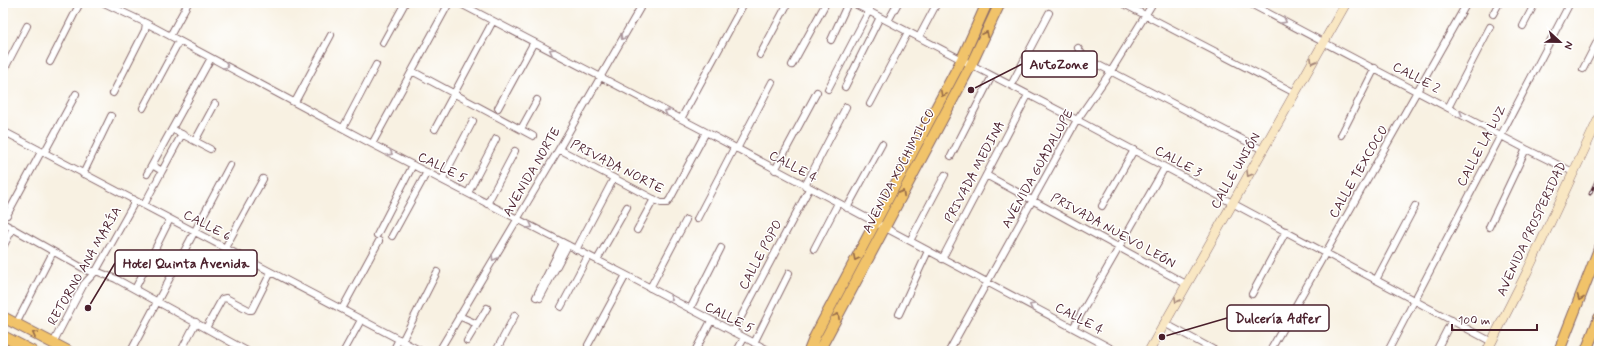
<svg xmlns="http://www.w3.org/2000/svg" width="1602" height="354" font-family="Mynerve,sans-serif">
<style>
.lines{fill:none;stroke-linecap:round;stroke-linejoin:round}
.street-casing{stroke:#87686b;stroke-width:8}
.secondary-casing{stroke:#87686b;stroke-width:10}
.primary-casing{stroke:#87686b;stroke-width:12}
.street{stroke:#fff;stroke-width:6}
.secondary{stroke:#f9e7c3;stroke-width:9}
.primary{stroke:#f1c36a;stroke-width:10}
.rail-casing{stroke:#4a1f2b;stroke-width:3}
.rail{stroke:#fff;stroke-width:1.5;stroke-dasharray:4.5;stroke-linecap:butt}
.oneway{stroke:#ae9aa0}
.oneway2{stroke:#956947}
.oneway3{stroke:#a28377}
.labels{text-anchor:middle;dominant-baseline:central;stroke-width:3;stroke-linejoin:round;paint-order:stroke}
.street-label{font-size:13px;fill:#4a1f2b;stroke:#fff}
.leader{fill:none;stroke:#4a1f2b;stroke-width:1.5}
.callout-dot{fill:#4a1f2b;stroke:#fff;stroke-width:1.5}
.callout{fill:#fff;stroke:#4a1f2b;stroke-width:1.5}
.callout-label{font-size:14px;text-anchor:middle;font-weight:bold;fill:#4a1f2b}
</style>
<rect width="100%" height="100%" fill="#fff"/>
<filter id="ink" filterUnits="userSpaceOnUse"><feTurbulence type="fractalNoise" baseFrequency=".025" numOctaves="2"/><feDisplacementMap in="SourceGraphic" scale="8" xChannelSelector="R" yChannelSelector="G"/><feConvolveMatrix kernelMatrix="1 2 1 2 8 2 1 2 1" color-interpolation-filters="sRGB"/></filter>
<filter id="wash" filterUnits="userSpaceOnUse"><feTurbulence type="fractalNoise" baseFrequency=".012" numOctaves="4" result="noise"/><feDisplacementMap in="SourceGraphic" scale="16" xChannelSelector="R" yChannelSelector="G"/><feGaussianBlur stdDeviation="0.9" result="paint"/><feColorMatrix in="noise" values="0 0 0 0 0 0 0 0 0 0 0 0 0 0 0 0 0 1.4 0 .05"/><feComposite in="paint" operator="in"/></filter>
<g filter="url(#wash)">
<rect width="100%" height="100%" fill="#f8f1e2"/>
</g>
<g filter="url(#ink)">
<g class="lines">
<defs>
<path id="street" d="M104 3 146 23 372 144 626 275 770 351
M459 3 706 132 1116 351
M853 3 1077 120 1492 342
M1122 3 1295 93
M1249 3 1526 149 1573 172
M1493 14 1499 3
M888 21 898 3
M1523 26 1535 3
M170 36 188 3
M919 37 937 3
M831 40 848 3
M383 43 405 3
M1078 48 1085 58 1263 150
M760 55 788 3
M50 62 80 3
M792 65 826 3
M1583 69 1599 38
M412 71 533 136
M3 72 27 26
M1011 85 1049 13
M845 87 880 17
M828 89 873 3
M113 93 145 30 146 23
M295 102 331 35
M870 104 908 32
M143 108 179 41
M498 108 534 42
M1448 108 1490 27
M681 119 744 3
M343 128 376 65
M172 129 210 149
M435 129 493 21
M521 129 537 100
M3 131 421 351
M1341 135 1375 68
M195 141 215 104
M372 144 449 3
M559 149 661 203H667L670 199 706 132
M737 149 772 82
M44 153 76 94
M951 156 992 76
M775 170 817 92
M162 171 182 134
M83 174 111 116
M147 174 152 165
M986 175 1186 284
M442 180 473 121
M805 186 846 107
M468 193 496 139
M487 204 515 151
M144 205 162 171 152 165 211 58
M1102 206 1134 150
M847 208 882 144
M7 215 41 152
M697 219 734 148
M3 223 88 271H96L116 279 247 351
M1489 227 1526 149
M637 230 654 199
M377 235 413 165
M392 236 427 172
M910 241 945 175
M3 247 13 228
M225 248 263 179
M814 249 838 203
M576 250 614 178
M942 259 1028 95
M597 260 627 207
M1376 280 1415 206
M650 288 686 220
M135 289 170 219
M1252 294 1286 231
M536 297 563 243
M540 298 568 245
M561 307 588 256
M342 309 379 241
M690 309 721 248
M899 314 928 251
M459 316 477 324
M1164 323 1216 351
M16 324 53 252
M206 328 222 299 226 298 249 310H252L271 272
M1073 328 1165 167
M733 332 809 189
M402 341 437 272
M467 341 487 308
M53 343 84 284 96 271 133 205V199
M754 343 789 273
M588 345 626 275
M131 351 230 165
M181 351 196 322
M344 351 361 320
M393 351 399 339
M439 351 559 149 643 3
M496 351 515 315
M695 351 711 321
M737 351 744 338
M949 351 1077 120 1111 71 1153 3
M1270 351 1467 3
M1388 351 1570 3
M1436 351 1452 320"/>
<path id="secondary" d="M1149 351 1346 3
M1487 351 1527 272 1599 118"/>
<path id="primary" d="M3 317 68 351
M3 336 32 351
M809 351 815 336 962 59 987 3
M819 351 971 65 1000 3
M1559 351 1599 249
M1586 351 1599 318"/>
</defs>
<use href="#street" class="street-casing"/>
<use href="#secondary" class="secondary-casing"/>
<use href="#primary" class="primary-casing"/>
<use href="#street" class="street"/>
<use href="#secondary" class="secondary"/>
<use href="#primary" class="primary"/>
<defs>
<path id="rail" d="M1590 194 1599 175"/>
</defs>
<use href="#rail" class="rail-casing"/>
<use href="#rail" class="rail"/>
</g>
<defs><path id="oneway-chevron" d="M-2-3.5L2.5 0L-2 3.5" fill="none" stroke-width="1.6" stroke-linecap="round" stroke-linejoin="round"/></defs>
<g class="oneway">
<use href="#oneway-chevron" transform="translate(1284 21) rotate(28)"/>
<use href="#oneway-chevron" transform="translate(623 37) rotate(120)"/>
<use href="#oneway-chevron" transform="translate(552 51) rotate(-152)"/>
<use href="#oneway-chevron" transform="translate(226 66) rotate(28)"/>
<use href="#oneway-chevron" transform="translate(667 112) rotate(-153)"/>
<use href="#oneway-chevron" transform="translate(1460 115) rotate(29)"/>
<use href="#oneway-chevron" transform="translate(390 153) rotate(27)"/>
<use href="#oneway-chevron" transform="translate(530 226) rotate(28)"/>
<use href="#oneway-chevron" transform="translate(494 258) rotate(121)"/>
<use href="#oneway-chevron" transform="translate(670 299) rotate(28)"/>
<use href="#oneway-chevron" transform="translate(1032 306) rotate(-152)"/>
</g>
<g class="oneway2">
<use href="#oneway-chevron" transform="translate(986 34) rotate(-64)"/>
<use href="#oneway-chevron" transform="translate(943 94) rotate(118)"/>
<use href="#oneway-chevron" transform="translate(902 193) rotate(-62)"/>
<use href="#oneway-chevron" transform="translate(856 258) rotate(117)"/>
<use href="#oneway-chevron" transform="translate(1580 298) rotate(112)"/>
<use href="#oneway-chevron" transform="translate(837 316) rotate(-62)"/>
<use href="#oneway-chevron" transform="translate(35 334) rotate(-152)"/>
</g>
<g class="oneway3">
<use href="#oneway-chevron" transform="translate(1313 61) rotate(120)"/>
<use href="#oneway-chevron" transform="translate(1249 174) rotate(120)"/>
<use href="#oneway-chevron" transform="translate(1177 300) rotate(119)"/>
</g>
</g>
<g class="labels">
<g class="street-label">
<text transform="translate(1416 78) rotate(28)">CALLE 2</text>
<text transform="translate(1482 146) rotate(-62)">CALLE LA LUZ</text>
<text transform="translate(1178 162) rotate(29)">CALLE 3</text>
<text transform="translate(617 167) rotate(27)">PRIVADA NORTE</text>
<text transform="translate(793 167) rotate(28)">CALLE 4</text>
<text transform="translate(442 168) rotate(27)">CALLE 5</text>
<text transform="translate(1038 169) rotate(-61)">AVENIDA GUADALUPE</text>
<text transform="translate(899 171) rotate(-62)">AVENIDA XOCHIMILCO</text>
<text transform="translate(1236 171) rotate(-60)">CALLE UNIÓN</text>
<text transform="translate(532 172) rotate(-60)">AVENIDA NORTE</text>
<text transform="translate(975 172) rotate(-62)">PRIVADA MEDINA</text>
<text transform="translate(1359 172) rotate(-60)">CALLE TEXCOCO</text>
<text transform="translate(207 226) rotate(28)">CALLE 6</text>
<text transform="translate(1532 229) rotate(-65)">AVENIDA PROSPERIDAD</text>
<text transform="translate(1113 231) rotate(29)">PRIVADA NUEVO LEÓN</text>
<text transform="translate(761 255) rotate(-62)">CALLE POPO</text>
<text transform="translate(85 266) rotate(-60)">RETORNO ANA MARÍA</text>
<text transform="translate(729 318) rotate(27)">CALLE 5</text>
<text transform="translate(1079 319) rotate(28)">CALLE 4</text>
</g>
</g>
<path class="leader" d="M971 90L1022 64M88 308L115 263M1162 337L1227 318"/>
<g class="callout-dot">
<circle cx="971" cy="90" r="4"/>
<circle cx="88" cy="308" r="4"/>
<circle cx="1162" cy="337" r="4"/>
</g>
<g class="callout">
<rect x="1022" y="51" width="75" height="26" rx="4"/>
<rect x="115" y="250" width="142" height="26" rx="4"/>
<rect x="1227" y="305" width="102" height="26" rx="4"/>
</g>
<g class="callout-label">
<text x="1059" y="69">AutoZone</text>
<text x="186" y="268">Hotel Quinta Avenida</text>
<text x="1278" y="323">Dulcería Adfer</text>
</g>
<rect width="1602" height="354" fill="none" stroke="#fff" stroke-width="16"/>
<g transform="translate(1560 42) rotate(112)" stroke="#ffffff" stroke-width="3" paint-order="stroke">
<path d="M0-3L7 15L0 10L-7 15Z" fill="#4a1f2b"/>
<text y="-6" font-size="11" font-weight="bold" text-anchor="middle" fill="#4a1f2b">N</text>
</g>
<path d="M1452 324v6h85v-6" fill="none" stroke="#4a1f2b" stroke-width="2"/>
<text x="1458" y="324" font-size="12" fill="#4a1f2b" stroke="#ffffff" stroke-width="3" paint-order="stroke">100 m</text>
</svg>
